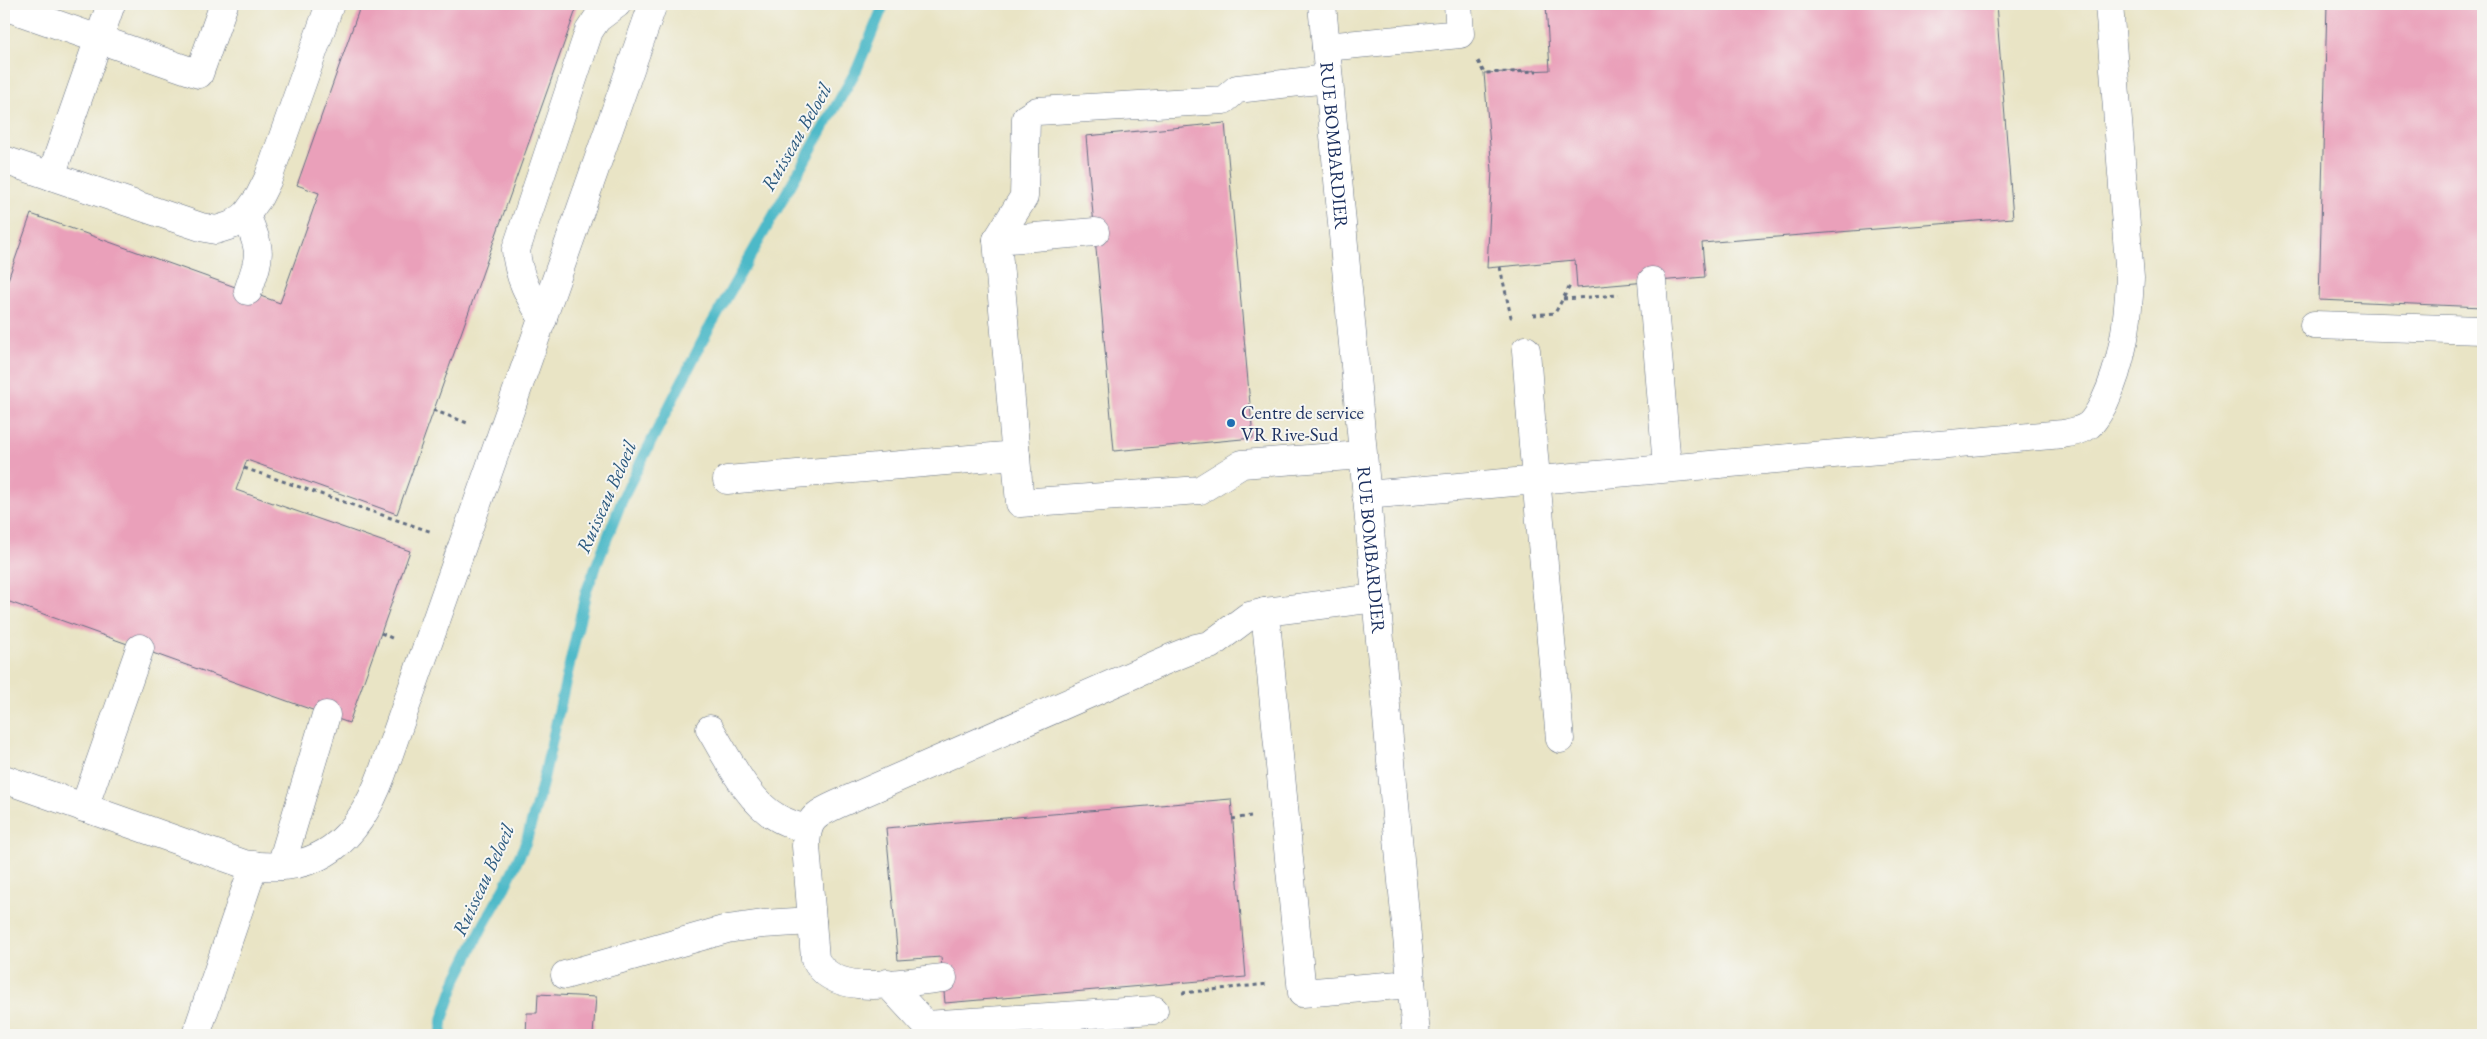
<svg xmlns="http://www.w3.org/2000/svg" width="2487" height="1039" font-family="'EB Garamond',serif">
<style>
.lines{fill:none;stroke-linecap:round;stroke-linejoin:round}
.stream{stroke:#4db9c8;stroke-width:11}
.building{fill:#eaa0ba}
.minor-casing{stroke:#636e82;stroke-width:29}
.path{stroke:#636e82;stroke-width:3;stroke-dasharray:4 4;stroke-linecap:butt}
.minor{stroke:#fff;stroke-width:28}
.poi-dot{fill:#1f6fb2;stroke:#f6f6f2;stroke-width:2}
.labels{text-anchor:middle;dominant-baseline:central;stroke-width:4;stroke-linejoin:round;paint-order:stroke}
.street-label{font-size:19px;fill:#1b2f5e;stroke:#f6f6f2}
.poi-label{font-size:19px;fill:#1b2f5e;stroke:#f6f6f2;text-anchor:start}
.water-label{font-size:20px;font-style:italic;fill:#2a587e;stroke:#f6f6f2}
</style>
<rect width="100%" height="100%" fill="#f6f6f2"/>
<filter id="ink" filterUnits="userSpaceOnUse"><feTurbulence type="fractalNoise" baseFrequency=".02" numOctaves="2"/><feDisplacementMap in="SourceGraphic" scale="10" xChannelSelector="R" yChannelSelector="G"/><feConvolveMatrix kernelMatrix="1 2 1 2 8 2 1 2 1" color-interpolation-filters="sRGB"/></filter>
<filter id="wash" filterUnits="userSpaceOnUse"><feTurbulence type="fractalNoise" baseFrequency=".0096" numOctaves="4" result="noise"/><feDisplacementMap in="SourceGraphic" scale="20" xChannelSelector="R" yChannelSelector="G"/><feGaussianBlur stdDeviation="1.12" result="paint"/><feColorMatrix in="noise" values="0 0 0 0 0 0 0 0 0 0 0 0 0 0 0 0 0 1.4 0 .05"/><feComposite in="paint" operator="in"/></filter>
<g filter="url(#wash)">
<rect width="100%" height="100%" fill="#e9e4c5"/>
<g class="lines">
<path class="stream" d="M441 1035 443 1018 457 978 484 924 505 887 526 842 542 785 586 592 624 495 707 332 857 69 884 4"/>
</g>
<g id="blocks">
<path class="building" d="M361 4H578L397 514 247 460 236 490 410 551 349 723 4 600V291L31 214 280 303 319 193 297 185Z
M1546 4H1996L2013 218 1702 243 1705 277 1577 288 1575 260 1487 268 1492 170 1484 73 1550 70Z
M2327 4H2483V307L2319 300Z
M1225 123 1253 438 1114 451 1086 136Z
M1231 799 1246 977 945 1003 941 957 898 960 886 828Z
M538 994 596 997 593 1035H526L527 1013H537Z"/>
</g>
</g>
<g filter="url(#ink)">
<use href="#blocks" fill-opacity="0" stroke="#636e82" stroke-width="1"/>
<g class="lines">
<defs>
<g id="minor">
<path d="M111 4 51 176 201 227 216 230 232 225 246 215 259 197 268 179 330 4"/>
<path id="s1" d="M1322 4 1416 1035"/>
<path d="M4 6 199 74 224 4"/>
<path d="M1326 47 1460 34 1458 4"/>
<path d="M4 160 51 176"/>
<path d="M246 215C262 253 261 253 248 291"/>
<path d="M1095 232 997 240 1020 503 1200 490 1242 464 1362 455"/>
<path d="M997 240 1024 197 1026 118 1037 111 1224 100 1237 89 1328 79"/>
<path d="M1652 281 1667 467"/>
<path d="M543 319C529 296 518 277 516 250L589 31 597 19 617 4"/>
<path d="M2314 325 2483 330"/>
<path d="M1526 350 1533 445 1560 739"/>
<path d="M727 480 1016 455"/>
<path d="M1366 495 2063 434C2073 432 2081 431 2089 425 2095 420 2100 410 2104 403 2123 363 2128 322 2130 278L2109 4"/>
<path d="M1376 598 1265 612 1269 652 1302 993 1411 984"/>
<path d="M710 729C727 757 748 802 778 818 787 823 797 826 807 830"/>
<path d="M4 779 244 864C318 877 358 840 382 774L653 4"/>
<path d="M84 808 140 648"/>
<path d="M281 866 326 715"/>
<path d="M565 975 727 929 763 924 812 921"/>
<path d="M943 978C906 981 835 1000 815 959L806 846C807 819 814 815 838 804L1171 658 1196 648 1210 645 1249 616 1265 612"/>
<path d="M887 983 926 1025 1154 1010"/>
<path d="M196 1035 254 865"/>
</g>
</defs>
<use href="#minor" class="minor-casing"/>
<path class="path" d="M1478 61 1484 73 1537 71
M1500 267 1511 317H1514
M1563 299 1619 295
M1533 315 1555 313 1570 286
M433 410 470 424
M244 468 432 532
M381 633 394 639
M1232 819 1251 816
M1182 993 1268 984"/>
<use href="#minor" class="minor"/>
</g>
</g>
<circle class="poi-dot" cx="1231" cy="423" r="5"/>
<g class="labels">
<g class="street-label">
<text stroke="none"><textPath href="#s1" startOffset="142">RUE BOMBARDIER</textPath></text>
<text stroke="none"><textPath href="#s1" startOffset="548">RUE BOMBARDIER</textPath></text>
</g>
<g class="poi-label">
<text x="1241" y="412">Centre de service<tspan x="1241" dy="22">VR Rive-Sud</tspan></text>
</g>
<g class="water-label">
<text transform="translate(796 137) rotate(-60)">Ruisseau Beloeil</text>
<text transform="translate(606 497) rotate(-66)">Ruisseau Beloeil</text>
<text transform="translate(483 880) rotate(-65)">Ruisseau Beloeil</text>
</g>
</g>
<rect width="2487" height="1039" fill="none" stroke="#f6f6f2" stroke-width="20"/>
</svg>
